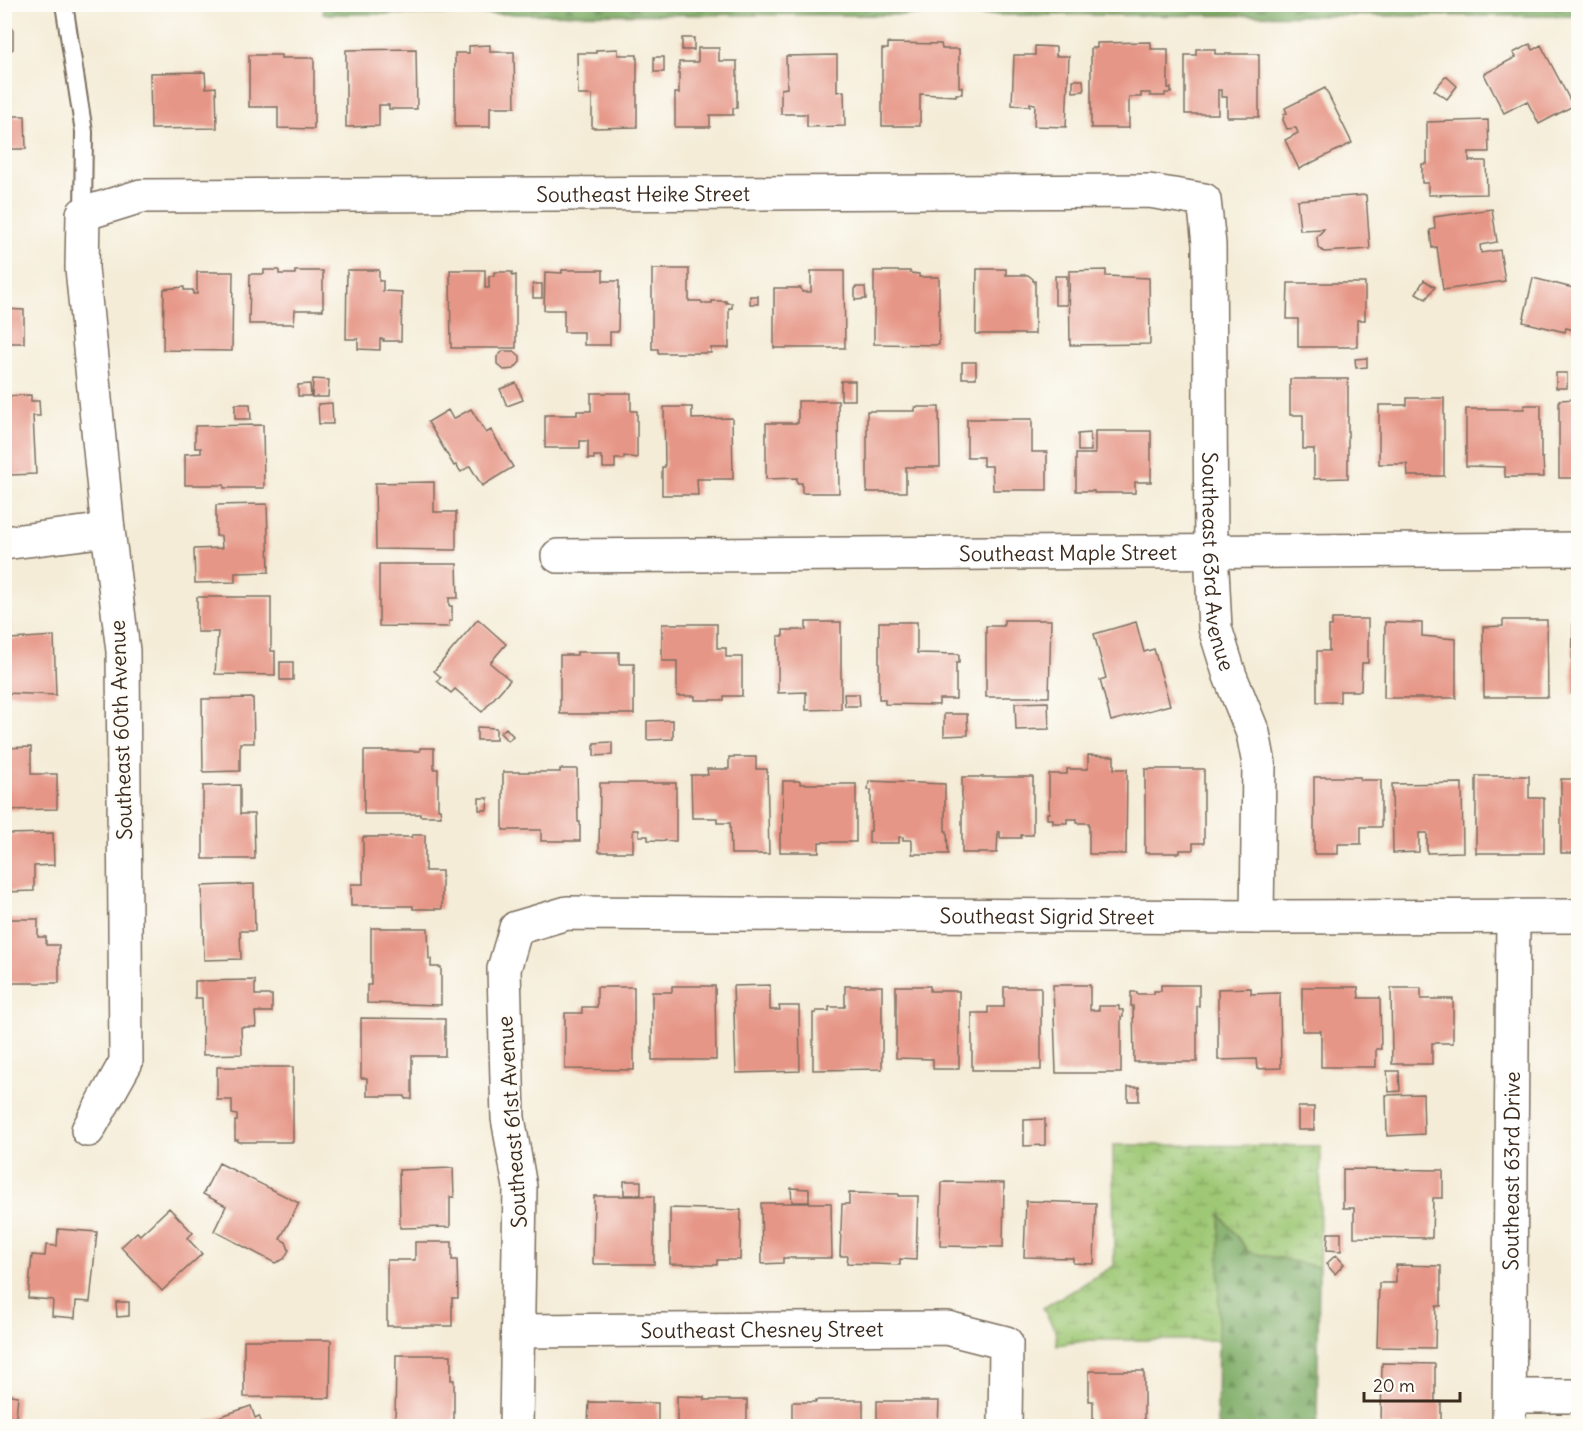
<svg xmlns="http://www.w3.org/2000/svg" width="1583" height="1431" font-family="Delius,sans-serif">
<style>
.forest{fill:url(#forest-firs);stroke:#5c6b42;stroke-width:1.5}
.wetland{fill:url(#wetland-marsh);stroke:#6c794a;stroke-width:1.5}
.building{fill:#e69686}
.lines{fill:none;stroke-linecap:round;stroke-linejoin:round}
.service-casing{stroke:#7c6e5f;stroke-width:20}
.minor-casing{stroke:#7c6e5f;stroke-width:36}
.service{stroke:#fff;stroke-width:16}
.minor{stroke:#fff;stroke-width:33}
.labels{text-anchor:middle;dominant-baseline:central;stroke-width:4.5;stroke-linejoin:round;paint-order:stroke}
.street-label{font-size:21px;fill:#3b2a1e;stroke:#fdfcf7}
</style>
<defs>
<pattern id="forest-firs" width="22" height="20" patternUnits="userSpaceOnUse" patternTransform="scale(1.5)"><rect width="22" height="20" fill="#7eac66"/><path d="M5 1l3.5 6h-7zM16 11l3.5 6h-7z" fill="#688c53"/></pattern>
<pattern id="wetland-marsh" width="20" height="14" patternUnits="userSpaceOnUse" patternTransform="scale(1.5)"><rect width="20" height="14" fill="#9ec875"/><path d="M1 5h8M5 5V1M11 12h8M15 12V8" fill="none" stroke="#82a35f"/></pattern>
</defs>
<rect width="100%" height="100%" fill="#fdfcf7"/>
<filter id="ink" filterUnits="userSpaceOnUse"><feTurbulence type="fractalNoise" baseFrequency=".0167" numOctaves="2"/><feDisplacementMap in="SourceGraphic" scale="12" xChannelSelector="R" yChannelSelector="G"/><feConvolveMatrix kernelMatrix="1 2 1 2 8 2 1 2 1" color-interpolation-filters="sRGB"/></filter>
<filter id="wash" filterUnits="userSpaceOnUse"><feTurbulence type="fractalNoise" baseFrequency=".008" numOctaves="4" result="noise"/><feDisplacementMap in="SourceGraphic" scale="24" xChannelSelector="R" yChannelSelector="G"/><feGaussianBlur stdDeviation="1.35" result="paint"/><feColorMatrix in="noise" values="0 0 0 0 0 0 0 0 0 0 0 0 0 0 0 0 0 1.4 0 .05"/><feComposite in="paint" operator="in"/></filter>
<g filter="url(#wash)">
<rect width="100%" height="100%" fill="#f4ecd7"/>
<path class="forest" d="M323 4H1578V16L323 14Z
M1219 1213 1249 1252 1319 1267 1317 1426H1217Z"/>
<path class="wetland" d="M1113 1145 1321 1146 1319 1267 1249 1252 1220 1214 1218 1340H1091L1057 1345 1055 1330 1043 1308 1114 1266Z"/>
<g id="blocks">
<path class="building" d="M4 4H7L8 25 13 30V49L7 54V60H4Z
M682 38H694V50H682Z
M1151 42V49H1168V88H1171V93H1165V96H1150V93H1141V97H1129V128H1091V48H1097V43Z
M888 43 941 44 942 49H959V87H962V94H956V96L920 94V126H882V49H888Z
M1530 44 1533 50 1541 45 1573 106 1539 124 1527 101 1504 113 1484 74 1516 57 1513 53Z
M490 45V52H514L515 107H490V127H455V53H469V46Z
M1035 46 1056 47V56H1069L1066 127 1034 126 1035 104 1030 103V106L1012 105 1014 55H1035Z
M698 48H719V61H737V108H733V115H710V127H675V93H679V62H698Z
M416 49 417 109H389V105H379V126L346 127V50Z
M618 49V55H637V127L592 128V95H578L577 53H596V50Z
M1196 49H1215V54H1259V117H1227V97H1221V90H1218V114H1185V55H1196Z
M249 55H281V58H314V129L278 128V107H249Z
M837 55V92L844 91 845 126 807 127V114H781V89L787 88 786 56Z
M654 57H664V72H654Z
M205 72 206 88 216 87 217 128 151 129 150 73Z
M1446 76 1457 86 1447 99 1434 90Z
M1073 80H1083L1084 91 1073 92Z
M1325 88 1352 143 1299 169 1285 140 1298 133 1296 128 1287 129 1283 120 1284 114 1287 113 1285 108Z
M4 116H25L26 149H8V159H4Z
M1488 120 1489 152H1469V161H1486L1487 194 1428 195V183H1422V164H1427V122Z
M1366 195 1370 249 1324 252 1318 247 1317 237 1324 229 1300 230 1297 200Z
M1492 209 1497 242 1480 245 1481 253 1500 250 1505 281 1443 290 1437 247 1432 248 1430 230 1435 229 1434 217Z
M652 269H689V301H701L702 303H712V301H726V303H732V308H729V348H711V353H658V349H652Z
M977 269H1006V275H1028L1033 279V281H1035V334H976Z
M264 270H279V274H295V271H323V310H295L294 324H249L250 274H264Z
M347 270H379V281H383V291L402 292 401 341H383L384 339H380V350L358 349V339H346Z
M450 270H485V288H489V276H494V272H512V276L516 275V348H451Z
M562 270H603V281H619L618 332H610V345H584V332H564V310H544L545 272 562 273Z
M1106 270V276L1149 278 1150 344 1070 345 1069 271Z
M811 271H844L845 348H774V288H801L802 292H811Z
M874 271H910V273L919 274V277H939V345L874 344Z
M197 272H233L232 351 163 350 164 289 184 287V290H193V294H197Z
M1055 276H1067V305H1055Z
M1533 278 1577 289 1575 295 1578 296V331L1566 328 1565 332 1523 322Z
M1424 280 1435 287 1426 299 1416 293Z
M1288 283H1365V320H1357V347H1298V319H1287Z
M533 284H542V298H533Z
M855 287H865L866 299 855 300Z
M750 296H758V304H750Z
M4 309 24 310V343H4Z
M503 351H514L520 356V362L514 369 504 370 497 364V357Z
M1367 358V367L1356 368 1355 359Z
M962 362H976V378H962Z
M1556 373H1567V388H1556Z
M313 379 329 380 328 397H312Z
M1290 379H1348V478L1314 479V449H1303V415H1290Z
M841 381H855V400H841Z
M516 383 523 400 507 406 500 389Z
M310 384 311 396H298V385Z
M591 393H631V411H637V458L624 456V459H615V468H603V459H601V456H594V459H588V441H580V448H545V415H577V411H591Z
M31 395V401H39L40 416H33L36 474 10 475 9 447H4V396Z
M1407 398H1444V476H1408L1407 464H1379V405H1407Z
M1578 399V478H1559V400Z
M798 401H838L839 493H802V483H797V478L766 479V423H798Z
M332 403 333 424H319L318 404Z
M235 404H250L251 419H235Z
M1524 405H1541V458H1543L1544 477H1505V467L1466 466V409H1524Z
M664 407H692V419L732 418 733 479H697L698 495H662V467H665Z
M915 407H939L940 467H906V492H867V411H915Z
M471 409 486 433 491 430 513 467 482 486 470 466 461 472 456 465 454 466 428 422 448 410 453 419Z
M967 419H1032V452H1047V490H993L992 466H983V457H967Z
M263 425 264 488H224V485H185V454L201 453V448H195V426Z
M1095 431H1151V482H1135V493H1094V491H1076V454H1095Z
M1090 433 1091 451H1078V434Z
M434 482V512H456V550L376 549 375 483Z
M267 504 269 572 235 573V582L195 583 194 549 222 548 221 536H216V505Z
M379 564H457L458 598H449V606H452V621H449V627L379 626Z
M197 597H271V651H275V675L215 674 218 632H197Z
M4 619H10L11 639 54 636 56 695 4 693Z
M478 619 506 644 490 663 510 680 482 712 455 689 451 693 437 681 441 677 434 671Z
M1332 619H1368V663H1362L1361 691H1340V702H1317V651H1329V626H1332Z
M1004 620H1051L1049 697H986V626H1004Z
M1503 620H1547L1548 697H1484L1483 627 1503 626Z
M806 622H841V709L806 710V692L778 693V636H783V630H806Z
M879 622H917V653L959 654V663H956V699H939V705L885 704V699H879Z
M1136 622 1144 652 1154 649 1170 705 1111 721 1100 680 1106 678 1094 634Z
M1385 622 1422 623V636L1456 639V698H1384Z
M1573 623H1578V694H1572Z
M662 624H717V648H726V657H742V696H724V700H695V696H677V661H662Z
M577 652H619V664H634V714H560V655H577Z
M280 662H293V680H280Z
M844 694H859L860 706H845Z
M253 698 254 743H240V771L203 772 202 699Z
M1048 702 1049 729 1016 730 1015 703Z
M944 714H967L968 735 944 736Z
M673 720V739L647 740V721Z
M477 727 496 728V740H477Z
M506 728 513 736 508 741 500 733Z
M612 742V755L594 756V743Z
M31 747V774H57V809L4 810V748Z
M420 748H434V769H438V809H440L441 816H420V814H364V751H420Z
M1088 755 1114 756V769H1127L1126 854H1089V823H1077V819H1067V823H1053V819H1047V813H1049V774H1067V769H1088Z
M729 757H756V769H767L769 854H731L730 823H717V818H692L691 775H708L707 769H729Z
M560 769H577L578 822H580V841H541V830H503V772H560Z
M1145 769H1204V843H1193V850H1180V853H1145Z
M1476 776H1529V798H1544V853H1476Z
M962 777H1033V835H1021V838H1000V832H998L997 853H962Z
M1314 777H1360L1361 780H1381V827H1361V844H1338V854H1314Z
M1561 779H1578V853H1561Z
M783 781H800V784H856V842H819V852H780V833H782Z
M869 781 945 784V831H947L948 854H912V840H903V837H899V843H869V831H871V790H868Z
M600 783H676V841L648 840V836H639V830H633V852H599Z
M1462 783 1463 852 1427 853V833H1419V852L1393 853 1392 784Z
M240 785V814H254L255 859H203V786Z
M479 798H488L487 810H479Z
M53 833 54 865 34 866V891L4 892V834Z
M412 835H425V871H442V909H413V906H351V884H363V837H412Z
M254 884 255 931H240L241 959 204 960 202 886Z
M4 919H38V937H46V945H59V983H4Z
M371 928H428L429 959H431V967H441V1005L367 1003V985H371Z
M255 980V995H272V1012H255L256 1027H241L242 1054 203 1055 202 998H195V981Z
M770 985V1010H780L779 1006H799L800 1071 736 1073 733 986Z
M1053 985H1090V1010H1099V1006H1119V1010H1123V1017H1121V1073H1056Z
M1161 985H1199V1006H1197V1062H1134L1133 1006H1131V992H1137V994H1154V991H1161Z
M672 986H715L716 1060H652V992H672Z
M845 986H882V1069L813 1070V1013H816V1011H829V1007H845Z
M896 986H930V991H959V1069H933V1059L896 1058Z
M597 987H634V1070L565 1069V1013H582V1007H597Z
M1004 987H1041V1070H972V1013H988V1007H1004Z
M1302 987H1358L1359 998H1380L1381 1049H1376V1067H1321V1031H1302Z
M1251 988V994L1280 993 1281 1068 1257 1069 1256 1059 1218 1060V989Z
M1391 988H1421V999H1453V1043H1432V1064H1392Z
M1576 1009H1578V1074H1575Z
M361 1018 445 1019V1056H412V1099H405V1096H367V1078H361Z
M4 1027H7L8 1063H4Z
M217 1067H293V1142H238V1140H235V1121H237V1115L232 1114V1100H217Z
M1387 1071H1399L1400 1091 1389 1092Z
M1128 1087H1139V1101H1128Z
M1423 1094 1424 1134 1387 1136 1386 1095Z
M1298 1107H1314V1130H1298Z
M1045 1119V1145L1024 1146V1120Z
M219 1163 299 1203 280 1239 286 1242 289 1250 284 1259 275 1263 214 1231 226 1206 203 1194Z
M453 1168 454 1197H450V1227L400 1228 399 1170Z
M1343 1169 1443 1170V1198H1433L1432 1238 1354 1237V1208H1343Z
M624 1181H641V1195H624Z
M942 1182 1004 1183 1003 1247 940 1246Z
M791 1188 809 1189V1202H792Z
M849 1193 898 1194V1196H918L916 1260 900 1259V1265L847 1263 848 1256H840L842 1204H849Z
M594 1196H654V1264H593Z
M1026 1201 1096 1203 1094 1264 1073 1263V1258L1024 1257Z
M761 1203H831L832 1258H783V1263L762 1264Z
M169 1208 193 1233 187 1238 202 1254 162 1291 121 1247 137 1232 140 1235Z
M670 1208 741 1210 740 1260H717V1265L670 1264Z
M58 1229 97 1232 90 1302 76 1301 75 1318 52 1316 53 1300 28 1298 32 1255 45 1256 46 1245 57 1246Z
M1328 1233H1341V1251L1327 1250Z
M415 1242H452V1260H457L458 1298H452V1326H387V1260H415Z
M1336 1255 1344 1264 1335 1274 1326 1264Z
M1396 1265 1441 1266V1306H1436L1435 1348 1377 1347 1379 1283H1396Z
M116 1302H129V1316L117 1317Z
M244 1340H331L330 1398 244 1397Z
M396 1355H451V1380H454V1426H395Z
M1382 1363 1435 1364V1402H1441V1426H1381Z
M1089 1371H1144V1426H1093V1401H1089Z
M4 1394 18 1396 15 1426H4Z
M677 1396 704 1397V1400H747V1426H677Z
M816 1400H863V1426H792V1402H816Z
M877 1401H939L938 1426H877Z
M589 1402 658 1403V1426H588Z
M251 1406 255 1418 259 1416 263 1426H199L198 1424Z"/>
</g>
</g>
<g filter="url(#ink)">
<use href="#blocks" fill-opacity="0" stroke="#7c6e5f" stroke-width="1.5"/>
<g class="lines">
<defs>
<path id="service" d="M64 4 84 132 83 214"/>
<g id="minor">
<path d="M4 543 108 530"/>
<path id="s1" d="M558 556 1578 549"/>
<path id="s2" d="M88 1130 126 1062 123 651 108 530 82 268 83 214 141 196 1149 191 1204 200 1209 244 1211 550 1215 628 1230 676 1253 733 1259 764 1257 917"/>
<path id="s3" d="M518 1331 947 1328 1006 1343 1005 1426"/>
<path d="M1510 1396H1578"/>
<path id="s4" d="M516 1426 520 1187 508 1118 504 969 516 928 567 913 1257 917 1578 916"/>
<path id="s5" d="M1509 1426 1513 916"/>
</g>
</defs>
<use href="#service" class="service-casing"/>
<use href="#minor" class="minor-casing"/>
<use href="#service" class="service"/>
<use href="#minor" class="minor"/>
</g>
</g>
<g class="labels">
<g class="street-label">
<text stroke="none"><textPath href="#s2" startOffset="1491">Southeast Heike Street</textPath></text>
<text stroke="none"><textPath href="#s1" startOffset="510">Southeast Maple Street</textPath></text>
<text stroke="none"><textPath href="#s2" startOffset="2415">Southeast 63rd Avenue</textPath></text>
<text transform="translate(121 730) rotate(-92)">Southeast 60th Avenue</text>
<text stroke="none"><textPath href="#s4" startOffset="1034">Southeast Sigrid Street</textPath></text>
<text transform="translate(512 1122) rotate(-94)">Southeast 61st Avenue</text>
<text stroke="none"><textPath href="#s5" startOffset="255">Southeast 63rd Drive</textPath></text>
<text stroke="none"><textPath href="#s3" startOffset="244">Southeast Chesney Street</textPath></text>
</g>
</g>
<rect width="1583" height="1431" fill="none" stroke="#fdfcf7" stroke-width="24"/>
<path d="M1364 1392v9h96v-9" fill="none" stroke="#3b2a1e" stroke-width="3"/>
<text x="1373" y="1392" font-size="18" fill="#3b2a1e" stroke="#fdfcf7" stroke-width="4.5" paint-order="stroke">20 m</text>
</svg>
